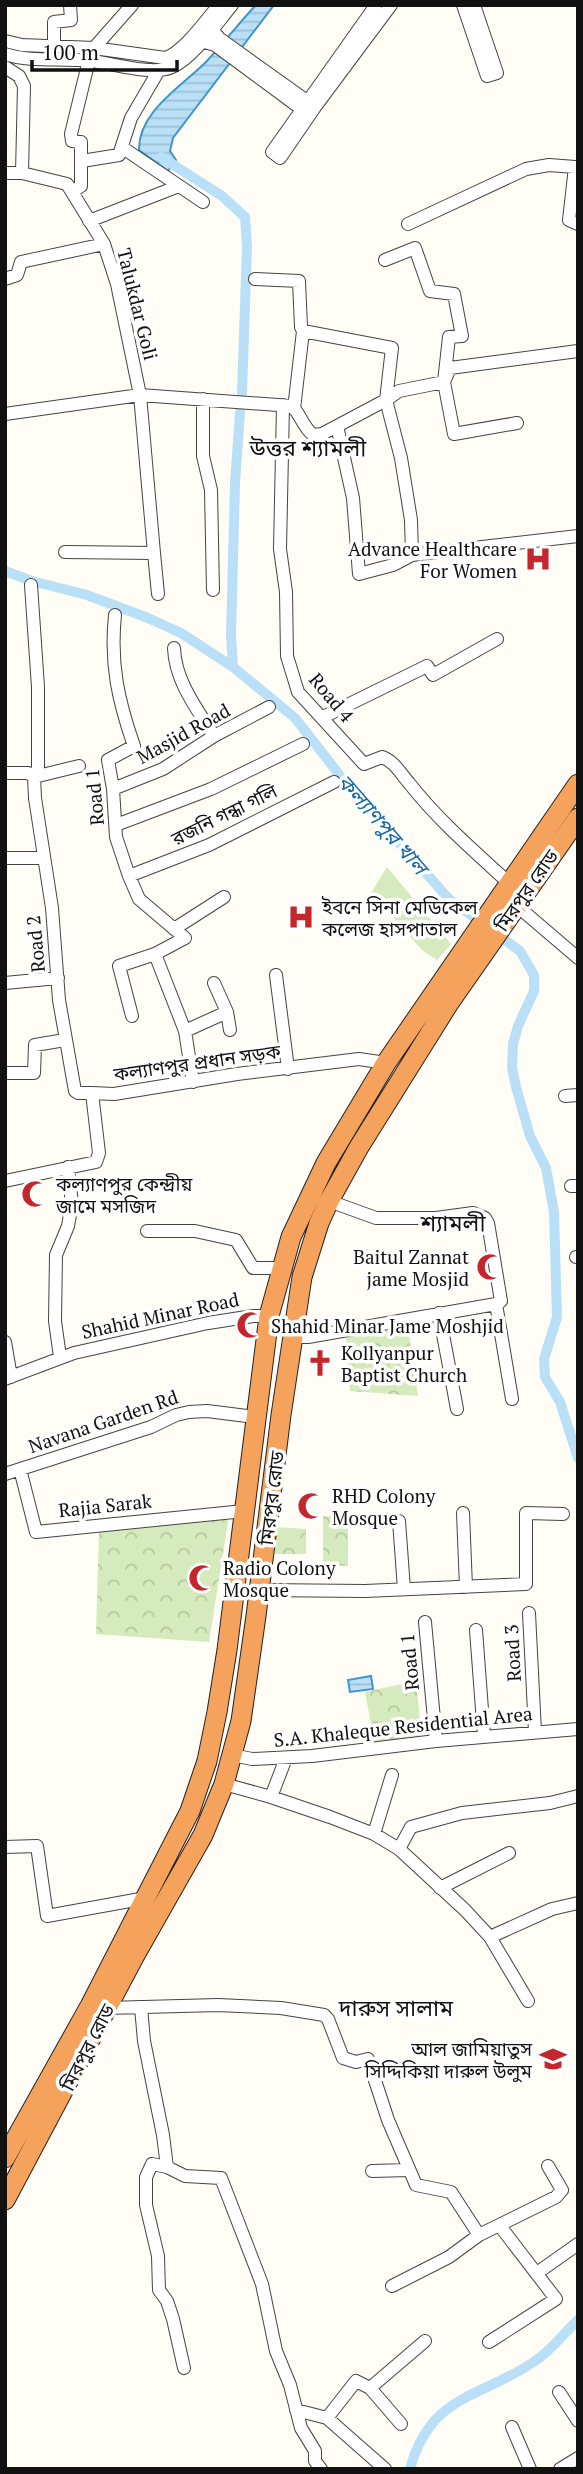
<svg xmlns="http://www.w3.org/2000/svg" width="583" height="2474" font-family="'PT Serif','Noto Sans Bengali',serif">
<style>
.park{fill:url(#park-crowns)}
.garden{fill:#d5ebbd}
.water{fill:url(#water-rules);stroke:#3f96cf;stroke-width:2}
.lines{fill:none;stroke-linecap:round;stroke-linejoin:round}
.canal{stroke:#b9e0f7;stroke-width:10}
.minor-casing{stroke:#444;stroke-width:14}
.highway-casing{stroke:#222;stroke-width:21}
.minor{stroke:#fff;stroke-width:12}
.highway{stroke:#f5a25d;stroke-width:19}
.labels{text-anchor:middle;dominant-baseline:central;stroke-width:7;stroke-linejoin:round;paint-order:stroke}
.street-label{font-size:19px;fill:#111;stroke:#fff}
.poi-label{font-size:19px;fill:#111;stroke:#fff;text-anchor:start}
.water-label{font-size:21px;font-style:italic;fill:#1768a6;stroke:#fff}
.quarter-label{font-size:23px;fill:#111;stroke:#fff}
</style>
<defs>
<pattern id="park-crowns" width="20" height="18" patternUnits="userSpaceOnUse" patternTransform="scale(1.75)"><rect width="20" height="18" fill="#d5ebbd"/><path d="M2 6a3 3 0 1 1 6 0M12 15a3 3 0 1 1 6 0" fill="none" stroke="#b6c8a1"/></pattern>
<pattern id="water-rules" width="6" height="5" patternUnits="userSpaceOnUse" patternTransform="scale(1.75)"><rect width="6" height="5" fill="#b9e0f7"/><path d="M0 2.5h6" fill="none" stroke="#9ebfd3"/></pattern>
</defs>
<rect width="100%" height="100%" fill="#fffdf5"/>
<path class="park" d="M408 1328 418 1396 350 1391 346 1336Z
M229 1516 209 1642 96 1634 99 1529Z
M323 1516 348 1517V1566L323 1565Z
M275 1527 306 1529V1554H274Z
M416 1681 422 1739 375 1745 365 1692Z"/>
<path class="garden" d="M387 867 451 944 437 960 423 951 371 893Z"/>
<path class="water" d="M256 5H274L173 138 170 151 176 160 168 171 139 150C138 112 182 86 206 62 223 44 238 24 256 5Z
M371 1676 373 1689 350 1692 348 1680Z"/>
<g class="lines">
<path class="canal" d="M161 157 222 196 245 217 247 247 242 393
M5 571 32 581 87 595 148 618 181 633 233 667 295 718 349 787 449 899 520 951 534 975V991L518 1026 513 1044 512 1068 516 1087 530 1136 546 1168 554 1212 557 1317 544 1359 545 1377 560 1402 578 1458
M233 667 231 635 235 483 240 412
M410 2469C431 2393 480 2399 535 2361 551 2351 564 2333 578 2320"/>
<defs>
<path id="minor" d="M376 5 272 152 280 158 315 107 391 5
M463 5 487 76 497 73 474 5
M211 29 220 39 311 104
M5 41 22 45 94 48 165 58C183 53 206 20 219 5
M201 41 215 45 307 113
M54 46V22L71 20 70 5
M94 48 132 5
M5 54C33 63 63 57 91 61 113 63 152 76 172 67 193 58 217 23 232 5
M5 67 19 76 24 86 22 173 67 184 104 244 117 284 140 395 292 406C301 415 303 427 313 435L322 434 386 400 399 391 444 382 450 368 578 351
M123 148 203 202
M82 161 119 155 131 118 159 70
M578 167H575L569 220 578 224
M5 173H22
M72 192 81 186V142L72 141 71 134 89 60
M89 221 179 186
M408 224 526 169 549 165 575 167
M385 260 415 248 430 291 454 294 462 336 449 337 444 382 454 434 517 423
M5 279 17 275 21 262 104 244
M255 279 299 281 301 327 303 331 294 409
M303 331 392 348 386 400 401 458 411 520 412 555
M203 399V456L211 490 213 590
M283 405 280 549 286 592 287 656 298 692 364 764 382 757C394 761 401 774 409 783 438 820 474 851 509 883
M5 414 140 395 154 553 65 552
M337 426 353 498 359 574 393 565 412 555 578 536
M154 553 158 594
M31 585 38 687V768L34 777 35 798 52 908 59 1000 75 1091 78 1093H92
M115 615C110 664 118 700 134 746L108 760 113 789 116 837 129 876 139 899 185 938 155 954 185 1031 193 1082
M174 648C175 681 197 709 214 736
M323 717 427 666 433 675 497 639
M5 773H28L34 777 79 766
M113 789 163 769 214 736 269 707
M116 825 211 789 303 744
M5 858H42
M129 876 209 845 334 782
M516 905 578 958
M174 929 224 897
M276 975 288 1069
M5 983 58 978
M214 983 227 1012 230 1030
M132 1016 119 966 155 954
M185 1031 227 1012
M5 1073H34L35 1045 65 1040
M565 1096 578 1095
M5 1181 96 1162 99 1153 92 1093 114 1094 237 1074 359 1059 386 1063
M571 1186H578
M147 1231H195L236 1240 253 1268H281
M576 1257H578
M496 1304 512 1399
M439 1313 457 1409
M292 1337H308L496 1304 501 1301 488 1223 485 1218 473 1213 436 1218H376L329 1201
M5 1342 11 1377
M60 1357 55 1321 56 1255 68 1226 72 1204 68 1167
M5 1379 74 1353 208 1323 253 1316H269
M20 1469 36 1532 244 1511
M5 1474 151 1427 176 1415 189 1412 207 1411 255 1417
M463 1513 466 1587
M399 1521 404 1589
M259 1590 365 1591 526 1584V1513L563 1514
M529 1613 535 1732
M425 1622 436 1741
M476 1630 484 1736
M232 1755 252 1759 312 1756 436 1741 578 1729
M224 1784 271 1797 330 1817 374 1834 399 1849 465 1910 490 1937 528 2001
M271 1797 286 1758
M374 1834 392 1775
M5 1847 37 1846 47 1916 146 1898
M399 1849 411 1827 462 1813 550 1803 578 1796
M440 1888 509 1853
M490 1937 552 1909 578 1903
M141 2007 144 2041 163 2135 167 2167 185 2176 221 2178 262 2284 276 2351 290 2385 301 2428 315 2451V2461L321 2469
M106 2008 218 2005 281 2008 324 2015 328 2019 343 2058 356 2062 368 2059 388 2120 416 2185 451 2192 479 2235 556 2197 562 2190 548 2166
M167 2167 152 2164 146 2177V2205L158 2256 159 2290 167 2301 173 2319 184 2368
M372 2171 409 2170
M537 2273 578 2244
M392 2286 449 2257 479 2235
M489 2342 556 2299 500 2226
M370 2388 401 2424
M559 2392 578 2421
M296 2410 327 2418 356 2381 370 2388 425 2341
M327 2418 385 2469
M512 2427 530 2469
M560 2469 578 2458"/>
<path id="highway" d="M5 2158 90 2006 190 1811 207 1761 217 1712 227 1650 269 1316 291 1237 326 1163 386 1063 578 784
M5 2200 135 1955 203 1835 224 1784 241 1721 256 1616 281 1415 302 1277 319 1223 329 1201 359 1147 449 1003 578 818"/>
</defs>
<use href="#minor" class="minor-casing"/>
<use href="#highway" class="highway-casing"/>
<use href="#minor" class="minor"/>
<use href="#highway" class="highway"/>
</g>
<defs>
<symbol id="hospital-bare" viewBox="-9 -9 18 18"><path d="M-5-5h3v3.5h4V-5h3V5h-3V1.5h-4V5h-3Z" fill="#c4262e" stroke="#fff" stroke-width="2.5" paint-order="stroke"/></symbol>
<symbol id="mosque-bare" viewBox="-9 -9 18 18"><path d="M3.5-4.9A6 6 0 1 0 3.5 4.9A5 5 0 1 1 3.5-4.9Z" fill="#c4262e" stroke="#fff" stroke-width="2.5" paint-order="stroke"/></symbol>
<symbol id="church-bare" viewBox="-9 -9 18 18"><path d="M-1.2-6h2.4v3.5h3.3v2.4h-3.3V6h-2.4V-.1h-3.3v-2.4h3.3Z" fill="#c4262e" stroke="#fff" stroke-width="2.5" paint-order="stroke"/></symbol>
<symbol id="university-bare" viewBox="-9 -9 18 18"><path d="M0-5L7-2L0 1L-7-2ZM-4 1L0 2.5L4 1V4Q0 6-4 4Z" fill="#c4262e" stroke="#fff" stroke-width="2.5" paint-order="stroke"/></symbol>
</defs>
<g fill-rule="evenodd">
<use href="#hospital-bare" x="519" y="540" width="38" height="38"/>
<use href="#hospital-bare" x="282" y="898" width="38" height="38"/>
<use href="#mosque-bare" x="16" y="1175" width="38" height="38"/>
<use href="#mosque-bare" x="471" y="1248" width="38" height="38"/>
<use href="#mosque-bare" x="231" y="1306" width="38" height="38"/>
<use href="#church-bare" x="301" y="1344" width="38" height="38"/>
<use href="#mosque-bare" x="292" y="1487" width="38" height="38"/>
<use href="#mosque-bare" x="183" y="1559" width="38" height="38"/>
<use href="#university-bare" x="534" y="2040" width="38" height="38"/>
</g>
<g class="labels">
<g class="street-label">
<text transform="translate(138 304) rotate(76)">Talukdar Goli</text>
<text transform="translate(332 697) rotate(50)">Road 4</text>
<text transform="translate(183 733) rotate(-29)">Masjid Road</text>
<text transform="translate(94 797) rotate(-95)">Road 1</text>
<text transform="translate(224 814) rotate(-26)">রজনি গন্ধা গলি</text>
<text transform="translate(526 890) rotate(-55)">মিরপুর রোড</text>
<text transform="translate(35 944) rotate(-95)">Road 2</text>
<text transform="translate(197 1062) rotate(-8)">কল্যাণপুর প্রধান সড়ক</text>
<text transform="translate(160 1315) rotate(-12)">Shahid Minar Road</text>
<text transform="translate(103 1421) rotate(-19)">Navana Garden Rd</text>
<text transform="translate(271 1498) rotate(-83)">মিরপুর রোড</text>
<text transform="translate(105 1505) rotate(-6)">Rajia Sarak</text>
<text transform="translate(512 1653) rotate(-93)">Road 3</text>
<text transform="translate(409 1662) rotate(-95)">Road 1</text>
<text transform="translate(403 1726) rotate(-6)">S.A. Khaleque Residential Area</text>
<text transform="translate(87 2047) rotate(-63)">মিরপুর রোড</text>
</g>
<g class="poi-label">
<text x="517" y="548" text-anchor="end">Advance Healthcare<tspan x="517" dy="22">For Women</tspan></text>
<text x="322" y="906">ইবনে সিনা মেডিকেল<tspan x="322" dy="22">কলেজ হাসপাতাল</tspan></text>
<text x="56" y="1183">কল্যাণপুর কেন্দ্রীয়<tspan x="56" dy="22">জামে মসজিদ</tspan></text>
<text x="469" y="1256" text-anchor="end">Baitul Zannat<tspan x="469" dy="22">jame Mosjid</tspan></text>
<text x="271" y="1325">Shahid Minar Jame Moshjid</text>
<text x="341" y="1352">Kollyanpur<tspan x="341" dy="22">Baptist Church</tspan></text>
<text x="332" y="1495">RHD Colony<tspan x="332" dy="22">Mosque</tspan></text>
<text x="223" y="1567">Radio Colony<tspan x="223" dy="22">Mosque</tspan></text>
<text x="532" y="2048" text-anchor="end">আল জামিয়াতুস<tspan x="532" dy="22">সিদ্দিকিয়া দারুল উলুম</tspan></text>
</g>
<g class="water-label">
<text transform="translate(383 824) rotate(49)">কল্যাণপুর খাল</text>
</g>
<g class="quarter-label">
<text x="308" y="447">উত্তর শ্যামলী</text>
<text x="453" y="1222">শ্যামলী</text>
<text x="396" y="2007">দারুস সালাম</text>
</g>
</g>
<rect width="583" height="2474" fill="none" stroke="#111111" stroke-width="14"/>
<path d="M32 60v10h145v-10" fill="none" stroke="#111111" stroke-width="3.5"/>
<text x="42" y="60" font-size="21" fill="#111111" stroke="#ffffff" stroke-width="5" paint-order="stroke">100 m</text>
</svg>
